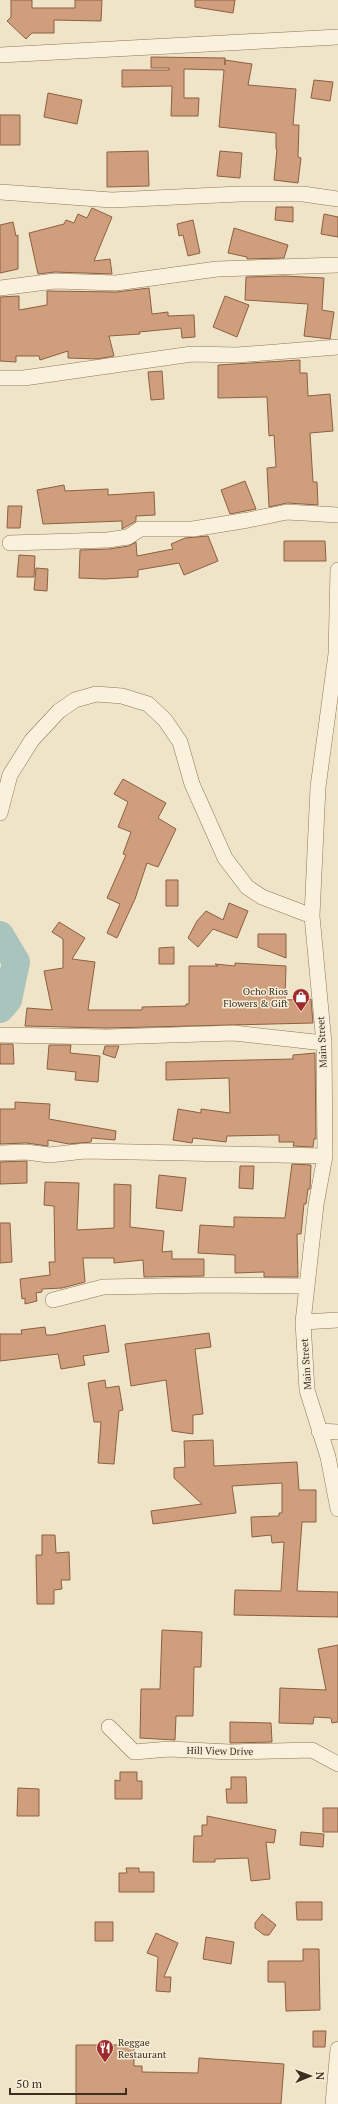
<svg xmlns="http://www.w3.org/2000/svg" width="338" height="2104" font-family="'PT Serif',serif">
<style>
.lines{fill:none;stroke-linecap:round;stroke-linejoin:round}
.river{stroke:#a9c4bc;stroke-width:28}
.building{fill:#cf9f7d;stroke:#8d5f41}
.minor-casing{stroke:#8d765c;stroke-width:16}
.minor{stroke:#faf1dc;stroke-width:15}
.labels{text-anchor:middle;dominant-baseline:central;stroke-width:3;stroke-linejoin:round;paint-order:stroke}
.poi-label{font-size:10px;fill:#3d2e20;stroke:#f7eed8;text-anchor:end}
.street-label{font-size:10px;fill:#3d2e20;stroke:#f7eed8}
</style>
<rect width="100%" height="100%" fill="#f0e4c8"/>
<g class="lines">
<path class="river" d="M0 935 16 962 8 1000 0 1009"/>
</g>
<path class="building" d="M11 0H32V8H75V0H102L101 21 54 20V33H32L26 39 7 21 11 17Z
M195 0H235L233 13 195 7Z
M151 57 225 58V65V60L252 64 248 85 296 89 293 125H299L298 157 301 158 298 183 274 180 277 149H276V133L219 127 224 70 184 69V98H199L198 116H171L172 86 122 87V70H169V68H151Z
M314 80 333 82 330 101 311 98Z
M48 93 82 100 77 124 44 117Z
M0 115H20V145H0Z
M148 151 149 186 107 187V152Z
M220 151 242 153 240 178 217 176Z
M276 207H293V222L275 220Z
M92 208 112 217 94 261 110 259 112 274 55 272 38 274 29 233 64 224 66 220 74 223 78 214 87 218Z
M324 214 338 217V237L321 234Z
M193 220 200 253 188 256 183 235 179 236 177 224Z
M13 222 16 236 18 235V269L0 273V225Z
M234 228 288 245 284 258 247 259V257L228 253Z
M284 276 324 278 322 310 334 312 330 339 304 336 308 304 245 300 246 277Z
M149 288 152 314 168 312V316L194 315 195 337 182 338 181 328 139 332 140 334 109 336 114 356 97 359 68 358V351L40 360 39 356H16V362L0 361V297L19 296V310L47 305V291L116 292Z
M225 296 249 305 237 337 213 327Z
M300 360V373H307L308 396 330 394 333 431 310 433 313 482H317L318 505 287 503 269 507 267 468 276 467 274 435 269 436 267 397 218 398V365Z
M162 371 164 399 151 400 148 372Z
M245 481 256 509 230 514 221 490Z
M64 485 65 491 108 489V495L154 492 155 515 136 516V521L122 529V521L43 524 37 490Z
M8 506H22L20 528H7Z
M208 536 218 561 184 575 179 563 138 570V577L104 579 79 578 80 550 109 549 129 546 136 542 137 556 173 549 171 544 185 538Z
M284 541H325L326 561H284Z
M19 555 35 556 34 577H17Z
M36 568 48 569 47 591 34 590Z
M123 779 166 803 158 818 176 829 158 867 147 863 135 899 117 938 107 933 120 904 107 898 126 855 123 854 131 832 118 827 128 802 114 794Z
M166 880H178V906H166Z
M229 903 248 911 237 938 213 929 198 947 188 938 197 921 206 911 223 920Z
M59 922 85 938 72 959 95 962 88 1010H142V1007L186 1006V1004H189V966H218L215 964 235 966V963L286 966 285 1000 311 999 313 1023 107 1028 25 1026 27 1008 52 1010 44 971 63 968V939L52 932Z
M258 934H286V958L258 947Z
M174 947V964H159V948Z
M0 1044H13L14 1064H0Z
M49 1045H71L70 1053 100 1056 98 1082 75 1080 76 1072 47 1069Z
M105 1046H119L115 1058 103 1054Z
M315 1053 316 1139H314L313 1147 293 1146 294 1142H279V1135L227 1136 226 1142 193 1138 192 1143 173 1140 178 1109 201 1113V1109L230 1113 229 1078 166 1080V1062L293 1059V1055Z
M15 1102 50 1104 49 1119 116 1131 115 1140 92 1138 91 1142 69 1144 48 1140V1146L26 1143 0 1144V1109H15Z
M27 1161V1183L0 1184V1162Z
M292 1164 311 1165 310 1189H308L306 1204H304L301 1234H297L298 1277H264V1272L235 1273V1255L198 1253 200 1225 234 1227V1217L285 1218Z
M240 1166H254L253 1189 239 1188Z
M159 1175 186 1178 182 1211 156 1208Z
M45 1182 79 1183 77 1230 114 1228V1184L131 1185 130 1227 164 1231 162 1252 172 1251V1259H204V1276L144 1277 143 1260 114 1263V1258H83L85 1282 62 1288 42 1289V1292L36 1293 37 1301 25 1304V1298L22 1299 20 1279 50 1275 49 1262H55L54 1206 44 1205Z
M0 1223H10L12 1262 0 1263Z
M105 1325 109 1352 83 1356 85 1365 61 1369 58 1354 0 1361V1334H22L21 1330 45 1327 46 1335H52Z
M209 1333 211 1347 195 1349 203 1414 193 1415V1434L172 1431 166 1380 131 1386 125 1344Z
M105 1380 106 1388 119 1386 123 1410 119 1411 114 1464 98 1463 101 1422H94L88 1383Z
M213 1440 214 1466 297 1462 299 1490H316V1522H302L297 1591 338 1592V1617L234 1615 235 1590 281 1591 284 1542 272 1543 271 1535 252 1537 251 1517 279 1516V1513H282V1483L232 1486 236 1513 153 1524 151 1511 202 1504 174 1478V1468L185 1467 184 1441Z
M42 1535H55L56 1553 69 1552 70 1580H61L62 1589 54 1590V1604H37L36 1555H42Z
M162 1630 202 1632 201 1667H194L193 1716H176L175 1740 140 1738 141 1689H160Z
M338 1645V1722L332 1723 331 1718 314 1717 313 1724 279 1723 280 1688 326 1690 318 1649Z
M230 1722 271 1723 272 1742 230 1743Z
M120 1772H137V1781H142V1799H115V1780L120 1781Z
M231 1777H246L247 1803H227L226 1789H231Z
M18 1788 39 1789V1816H17Z
M323 1808H338V1832H323Z
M207 1816 276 1830 274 1843 266 1842 270 1879 251 1881 248 1858 215 1859V1862H193L194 1836H202V1825H207Z
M301 1832 324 1834 323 1847 300 1845Z
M126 1868H139V1872H154V1892H119V1873H127Z
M296 1902H322V1920H297Z
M262 1914 276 1925 269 1935H264L255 1928V1923Z
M95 1922H113V1941H95Z
M156 1933 178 1943 164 1977H171L170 1992 156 1991 158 1957 147 1953Z
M206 1937 234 1942 231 1964 203 1959Z
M303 1949H319L320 2010 286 2011 285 1982H268V1961H303Z
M313 2031H326L325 2047H313Z
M76 2045H134V2066H142V2072L198 2073 199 2058 284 2064 281 2104H76Z"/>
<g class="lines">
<defs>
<path id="minor" d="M0 55 338 37
M0 192 112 200 240 194H303L338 199
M0 288 55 281 116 283 217 269 338 265
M0 378H24L192 354 237 355 338 347
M10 543 108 540 128 537 140 529H193L248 520 287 512 338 515
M338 570 336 654 318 787 312 916 324 1043 325 1156 316 1205 303 1322 307 1390 328 1457 338 1509
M0 813 10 775 32 740 59 711 75 700 96 694 122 696 148 704 165 720 180 742 192 784 225 858 247 887 262 897 312 916
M0 1035 107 1037 234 1033 324 1043
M0 1153 26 1152 49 1155 85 1151 325 1156
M53 1300 103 1287 213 1285 306 1286
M303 1322 338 1320
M319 1431 338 1432
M109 1727 134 1752 169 1749 230 1752 312 1750 338 1764
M333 2104 338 2049"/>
</defs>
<use href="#minor" class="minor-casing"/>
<use href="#minor" class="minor"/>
</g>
<defs>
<symbol id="shop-pin" viewBox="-11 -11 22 30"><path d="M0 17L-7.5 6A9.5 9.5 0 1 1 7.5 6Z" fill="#9e2a2b" stroke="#f7eed8"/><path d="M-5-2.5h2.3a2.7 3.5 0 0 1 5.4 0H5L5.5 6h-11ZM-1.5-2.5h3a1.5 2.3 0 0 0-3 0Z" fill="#fff"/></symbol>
<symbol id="restaurant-pin" viewBox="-11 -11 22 30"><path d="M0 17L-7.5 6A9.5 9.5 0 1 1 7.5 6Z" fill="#9e2a2b" stroke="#f7eed8"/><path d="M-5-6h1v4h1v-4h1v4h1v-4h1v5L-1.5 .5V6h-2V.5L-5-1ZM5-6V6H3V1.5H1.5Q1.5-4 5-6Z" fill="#fff"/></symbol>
</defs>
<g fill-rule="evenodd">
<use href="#shop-pin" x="291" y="987" width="20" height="27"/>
<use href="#restaurant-pin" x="95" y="2038" width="20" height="27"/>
</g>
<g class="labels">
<g class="poi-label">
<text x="288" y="991">Ocho Rios<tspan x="288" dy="12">Flowers &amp; Gift</tspan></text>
<text x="118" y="2042" text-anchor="start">Reggae<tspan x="118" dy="12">Restaurant</tspan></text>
</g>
<g class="street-label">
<text transform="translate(322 1042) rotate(-93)">Main Street</text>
<text transform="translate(306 1364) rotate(-94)">Main Street</text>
<text transform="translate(220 1751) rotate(1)">Hill View Drive</text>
</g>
</g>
<g transform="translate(310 2076) rotate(89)" stroke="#f7eed8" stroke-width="3" paint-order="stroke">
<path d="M0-3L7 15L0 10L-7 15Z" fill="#3d2e20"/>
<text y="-6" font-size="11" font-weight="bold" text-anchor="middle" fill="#3d2e20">N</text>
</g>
<path d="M10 2088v6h116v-6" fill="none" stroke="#3d2e20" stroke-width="2"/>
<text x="16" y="2088" font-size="12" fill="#3d2e20" stroke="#f7eed8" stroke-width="3" paint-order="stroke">50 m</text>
</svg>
